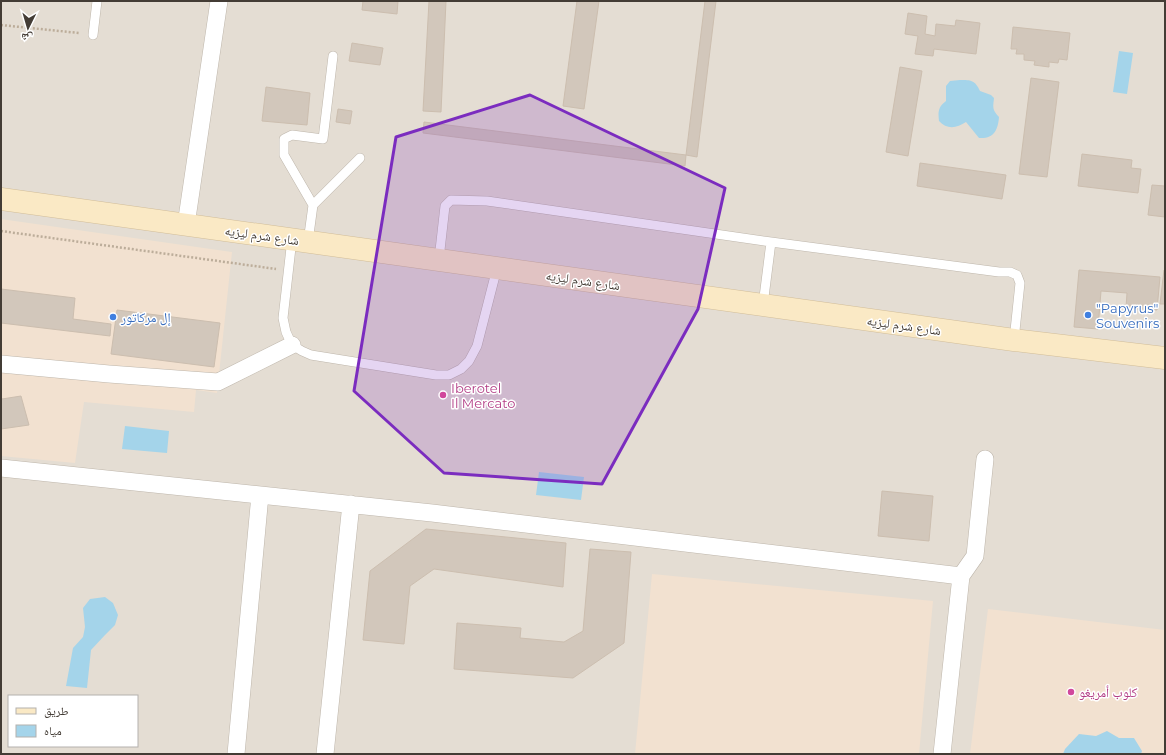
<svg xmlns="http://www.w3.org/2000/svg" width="1166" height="755" font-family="Montserrat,'Noto Naskh Arabic',sans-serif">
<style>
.residential{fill:#e4ddd3;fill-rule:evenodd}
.commercial{fill:#f2e1d0}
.water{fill:#a4d4ea}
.building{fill:#d2c7bb;stroke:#ccbeaf}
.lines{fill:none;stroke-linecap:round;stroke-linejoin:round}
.lane-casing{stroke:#beb6ab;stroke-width:10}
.street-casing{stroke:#beb6ab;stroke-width:18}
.secondary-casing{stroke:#d1bd99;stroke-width:23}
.path{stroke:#bcad9a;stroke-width:2.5;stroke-dasharray:2 2;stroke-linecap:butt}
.lane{stroke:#fff;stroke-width:9}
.street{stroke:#fff;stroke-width:17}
.secondary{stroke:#fae9c5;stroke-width:22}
.marked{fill:#7b2cbf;fill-opacity:0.2;stroke:#7b2cbf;stroke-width:3;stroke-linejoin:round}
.shop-dot{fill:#3f7fe0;stroke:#fff;stroke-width:1.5}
.hotel-dot{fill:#d1479c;stroke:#fff;stroke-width:1.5}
.labels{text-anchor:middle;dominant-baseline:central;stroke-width:3;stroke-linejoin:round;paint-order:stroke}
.street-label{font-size:13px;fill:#433c35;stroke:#fff}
.shop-label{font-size:13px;fill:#366cbe;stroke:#fff;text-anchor:start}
.hotel-label{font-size:13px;fill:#b23c85;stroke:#fff;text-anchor:start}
</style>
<rect width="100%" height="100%" fill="#f1ece4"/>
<path class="residential" d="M1 1H1165V754H1ZM9 696H137V746H9Z"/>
<path class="commercial" d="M1 219 232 252 217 393 196 390 194 412 84 402 75 463 1 456Z
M652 574 933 601 919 754H635Z
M988 609 1165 630V754H970Z"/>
<path class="water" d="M1119 51 1133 53 1127 94 1113 92Z
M960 80C971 80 975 80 980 91L991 95 994 98C993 108 992 109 999 117 998 130 994 139 979 138L966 122C957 128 947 130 939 121 938 112 938 107 946 101V86L950 81Z
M125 426 169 431 167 453 122 449Z
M539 472 584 477 581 500 536 495Z
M105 597 113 603 118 615 115 625 105 635 91 650 87 688 66 686 73 648 83 637 85 627 83 608 90 599Z
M1107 731 1119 738H1134L1142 751 1141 754H1063L1065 749 1079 734 1096 736Z"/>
<path class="building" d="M363 1H398L397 14 362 10Z
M429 1H446L441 112 423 111Z
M577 1H599L584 109 563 106Z
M705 1H716L697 157 686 155Z
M908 13 927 16 925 34 935 36 936 24 955 26 956 20 980 23 976 54 934 49 933 56 915 54 918 36 905 34Z
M1013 27 1070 33 1067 60 1059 59 1058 63 1049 62V67L1034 65 1035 61 1024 60V54H1016L1017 49H1011Z
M352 43 383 48 380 65 349 61Z
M900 67 922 71 908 156 886 152Z
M1031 78 1059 82 1047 177 1019 174Z
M266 87 310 93 307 125 262 121Z
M338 109 352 111 350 124 336 122Z
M424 122 686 155 685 166 423 133Z
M1082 154 1132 160 1131 168 1141 169 1138 193 1078 186Z
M920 163 1006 175 1002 199 917 186Z
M1152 185 1165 186V217L1148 215Z
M1079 270 1160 277 1157 310 1126 308 1127 293 1101 291 1098 329 1074 327Z
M1164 270H1165V304H1160Z
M1 289 75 298 73 319 111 324 110 336 1 323Z
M117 310 220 323 214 367 111 354Z
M1 396 2 399 21 396 29 425 1 429Z
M882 491 933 496 929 541 878 536Z
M426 529 566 543 563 587 434 569 410 586 404 644 363 640 370 571Z
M590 549 631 552 624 643 573 678 454 669 457 623 521 628 520 638 564 642 583 631Z"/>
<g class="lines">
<defs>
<path id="lane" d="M93 35 97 1
M313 205 360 158
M292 239 283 318 286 332 292 345 302 351 311 355 436 375H449L461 369 469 361 477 346 497 268
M308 242 313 205 284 155V139L292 135 323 139 333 56
M439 259 445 206 451 200 487 201 771 242 999 272H1010L1017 275 1020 283 1014 340
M763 305 771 242"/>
<path id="street" d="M186 225 219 1
M1 364 109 374 218 382 292 345
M1 468 432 513 961 576 975 556 985 459
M236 754 260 495
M325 754 351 504
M942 754 961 576"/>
<path id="secondary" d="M1 199 1014 340 1165 358"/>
</defs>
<use href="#lane" class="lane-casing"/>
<use href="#street" class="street-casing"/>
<use href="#secondary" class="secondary-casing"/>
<path class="path" d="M1 25 79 33
M1 231 276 269"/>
<use href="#lane" class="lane"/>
<use href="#street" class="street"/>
<use href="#secondary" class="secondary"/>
</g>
<path class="marked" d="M530 95 725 188 698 309 602 484 444 473 354 391 396 137Z"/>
<g class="shop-dot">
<circle cx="1088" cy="315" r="4"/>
<circle cx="113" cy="317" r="4"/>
</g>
<g class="hotel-dot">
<circle cx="443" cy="395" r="4"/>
<circle cx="1071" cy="692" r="4"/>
</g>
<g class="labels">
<g class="street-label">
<text transform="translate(262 235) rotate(8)">شارع شرم ليزيه</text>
<text transform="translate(583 280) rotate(8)">شارع شرم ليزيه</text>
<text transform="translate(904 325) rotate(8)">شارع شرم ليزيه</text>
</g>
<g class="shop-label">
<text x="1096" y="308">"Papyrus"<tspan x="1096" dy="15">Souvenirs</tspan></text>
<text x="121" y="317">إل مركاتور</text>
</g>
<g class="hotel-label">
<text x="451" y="388">Iberotel<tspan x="451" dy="15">Il Mercato</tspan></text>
<text x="1079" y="692">كلوب أمريغو</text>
</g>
</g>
<rect width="1166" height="755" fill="none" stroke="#433c35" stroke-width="4"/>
<rect x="8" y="695" width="130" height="52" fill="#ffffff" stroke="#b4b1ae"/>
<rect x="16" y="708" width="20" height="6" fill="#fae9c5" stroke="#b4b1ae"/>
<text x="44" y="715" font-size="12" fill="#433c35">طريق</text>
<rect x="16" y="725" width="20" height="12" fill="#a4d4ea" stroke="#b4b1ae"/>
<text x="44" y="735" font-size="12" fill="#433c35">مياه</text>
<g transform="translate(28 28) rotate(185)" stroke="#ffffff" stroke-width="3" paint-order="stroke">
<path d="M0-3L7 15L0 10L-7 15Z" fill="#433c35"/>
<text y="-6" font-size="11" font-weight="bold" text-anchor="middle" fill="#433c35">ش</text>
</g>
</svg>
